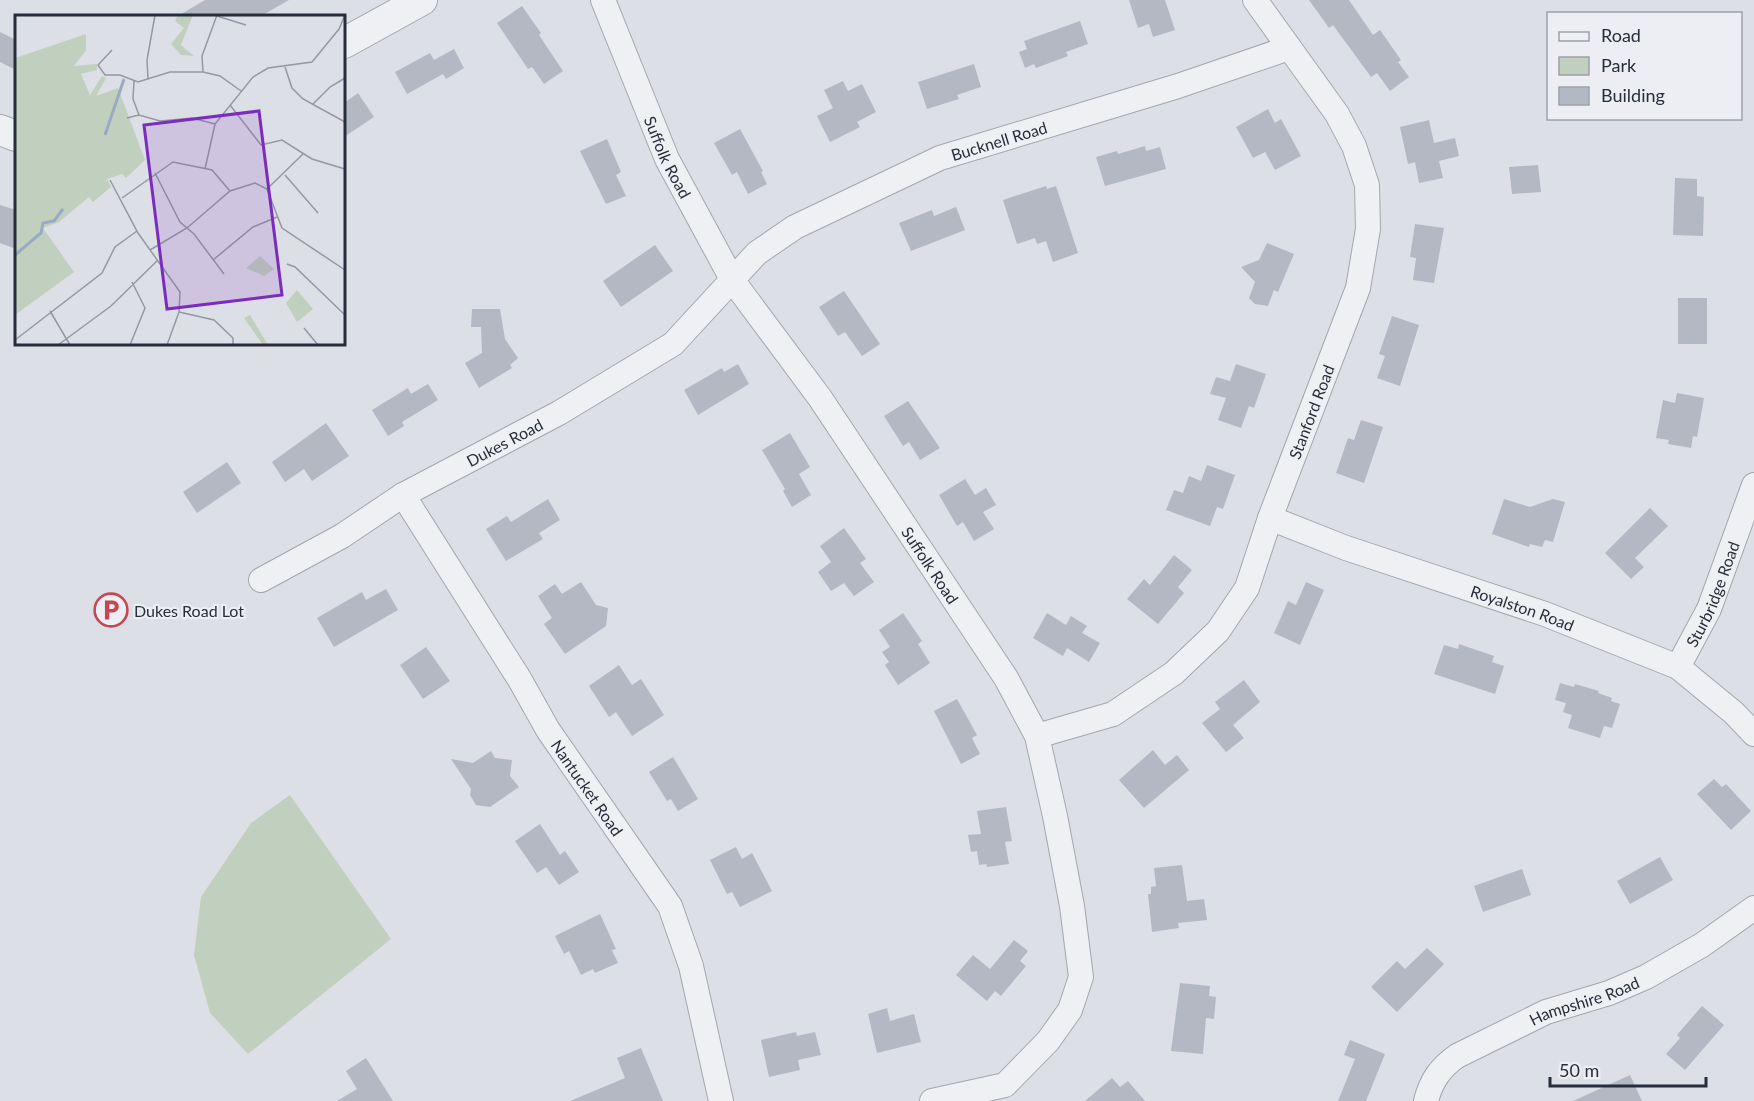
<svg xmlns="http://www.w3.org/2000/svg" width="1754" height="1101" font-family="Lato,sans-serif">
<style>
.green{fill:#c1cfbe}
.building{fill:#b4b8c2}
.lines{fill:none;stroke-linecap:round;stroke-linejoin:round}
.minor-casing{stroke:#a3a6af;stroke-width:26}
.tertiary-casing{stroke:#a3a6af;stroke-width:32}
.minor{stroke:#eff0f4;stroke-width:24}
.tertiary{stroke:#eff0f4;stroke-width:30}
.labels{text-anchor:middle;dominant-baseline:central;stroke-width:4.5;stroke-linejoin:round;paint-order:stroke}
.street-label{font-size:16px;fill:#272d3b;stroke:#eceef3}
.poi-label{font-size:16px;fill:#272d3b;stroke:#eceef3;text-anchor:start}
.inset-river{fill:none;stroke:#99abc4;stroke-width:3}
.inset-road{fill:none;stroke:#9498a2;stroke-width:1.5}
.view{fill:#7b2cbf;fill-opacity:0.15;stroke:#7b2cbf;stroke-width:3}
.inset-edge{fill:none;stroke:#272d3b;stroke-width:3}
</style>
<rect width="100%" height="100%" fill="#dddfe6"/>
<path class="green" d="M290 795 391 939 248 1054 210 1013 194 955 201 897 251 823Z"/>
<path class="building" d="M205 0H289L261 16H178Z
M1129 0H1165L1175 30 1153 37 1149 24 1138 28Z
M1309 0H1349L1373 35 1380 30 1401 60 1398 62 1409 77 1390 91 1377 73 1371 77 1333 25 1329 28Z
M522 6 541 33 539 35 563 71 544 84 532 67 528 69 497 23Z
M1080 21 1088 44 1066 52 1068 56 1036 68 1034 64 1025 68 1019 52 1027 49 1024 41Z
M0 32 16 40V70L0 62Z
M454 49 464 68 446 79 443 74 407 94 395 72 430 53 434 60Z
M974 64 981 87 957 95 959 99 927 109 918 82Z
M843 81 848 91 862 84 876 112 857 122 860 127 830 142 817 116 833 108 824 90Z
M358 93 374 117 344 137V103Z
M1268 109 1275 123 1281 119 1301 156 1275 170 1265 152 1253 158 1236 127Z
M1429 120 1434 143 1455 138 1459 156 1439 161 1443 178 1419 183 1415 162 1408 164 1400 127Z
M740 129 763 171 761 172 767 184 748 194 737 172 732 175 714 143Z
M607 139 621 172 616 175 626 196 606 204 580 151Z
M1145 146 1146 151 1160 147 1166 169 1105 186 1096 157 1117 151 1118 154Z
M1538 165 1541 192 1512 194 1509 167Z
M1675 178 1697 179V196L1704 197 1703 236 1673 235Z
M1046 186 1047 189 1056 186 1078 253 1053 262 1046 241 1037 244 1035 238 1017 244 1003 200Z
M0 205 16 210V249L0 243Z
M956 207 965 230 911 251 899 223 932 210 934 216Z
M1415 224 1444 228 1434 283 1413 280 1416 258 1410 257Z
M1267 243 1294 254 1278 292 1274 290 1268 306 1255 304 1249 298 1255 282 1241 267 1259 260Z
M655 245 673 271 621 307 603 281Z
M844 291 880 344 862 356 845 332 838 336 819 307Z
M1678 298H1707V344H1678Z
M472 309H500L505 339 518 358 510 365 512 368 479 388 465 363 482 353 481 327H471Z
M1392 316 1419 325 1400 386 1377 378 1385 356 1379 354Z
M738 364 749 384 698 415 684 390 722 368 724 372Z
M1236 364 1266 374 1254 408 1249 406 1241 428 1218 420 1226 398 1210 394 1216 377 1230 381Z
M428 384 438 400 402 422 404 426 388 436 372 410 408 388 411 394Z
M1677 393 1704 398 1697 437 1693 436 1691 448 1668 444 1669 440 1656 438 1663 400 1675 403Z
M908 401 940 448 920 460 909 442 903 446 884 416Z
M1361 420 1383 427 1364 483 1336 473 1348 438 1354 440Z
M326 423 349 456 312 481 304 469 285 482 272 462Z
M790 433 810 467 799 474 811 495 792 507 783 491 785 489 762 450Z
M227 462 241 483 197 513 183 492Z
M1207 465 1235 475 1223 509 1217 507 1210 526 1166 510 1174 490 1183 493 1189 476 1201 481Z
M965 479 975 495 986 488 996 505 983 512 994 529 974 541 963 522 957 526 939 495Z
M548 499 560 520 539 533 543 539 506 561 486 529 507 516 511 522Z
M1504 499 1530 507 1553 499 1565 502 1553 542 1545 540 1542 547 1530 544 1529 547 1492 534Z
M1650 508 1668 526 1635 558 1644 567 1631 579 1605 553Z
M844 528 866 559 860 563 874 582 854 596 844 583 831 591 818 572 831 562 820 546Z
M1174 555 1192 570 1178 587 1184 593 1158 624 1127 599 1144 579 1150 585Z
M581 582 596 605 608 608 606 626 565 654 544 624 552 618 538 596 555 584 562 594Z
M1306 582 1324 590 1300 645 1274 633 1288 601 1296 605Z
M386 589 398 610 334 647 317 618 362 592 366 600Z
M903 613 922 641 918 644 930 663 898 685 885 665 889 662 882 652 890 647 879 630Z
M1047 613 1066 625 1071 616 1087 626 1082 633 1100 643 1089 662 1067 648 1063 656 1033 638Z
M1459 644 1494 656 1492 662 1504 666 1495 694 1434 674 1444 645 1458 649Z
M426 647 450 681 423 699 400 665Z
M619 665 632 685 641 679 664 715 632 736 616 712 609 717 589 686Z
M1244 680 1260 702 1233 725 1244 738 1226 752 1202 723 1220 709 1215 702Z
M1560 683 1574 687 1575 684 1599 691 1598 693 1612 698 1611 701 1620 704 1612 728 1604 726 1600 738 1568 728 1572 715 1563 712 1566 703 1555 700Z
M957 699 977 735 972 738 980 754 961 764 934 711Z
M1153 750 1165 765 1177 755 1189 770 1144 808 1119 780Z
M491 751 495 758 512 760 510 776 519 787 490 807 476 805 470 795 471 789 451 759 473 763Z
M673 757 698 799 678 811 671 799 667 801 649 772Z
M1714 779 1722 787 1726 784 1751 811 1731 830 1697 794Z
M1006 807 1012 841 1005 842 1009 864 987 867 986 864 979 865 977 851 971 852 968 835 981 834 977 811Z
M540 824 560 855 565 851 579 872 559 885 546 867 537 873 515 841Z
M736 847 742 859 752 853 772 891 740 907 732 892 727 894 710 860Z
M1660 857 1673 880 1630 904 1617 881Z
M1182 865 1187 901 1204 899 1207 920 1178 923 1179 928 1152 932 1148 894H1151V887L1156 886 1154 868Z
M1522 869 1531 895 1483 912 1474 886Z
M600 914 616 949 612 950 618 963 595 973 593 969 581 975 569 951 564 954 555 936Z
M1014 940 1028 951 1020 961 1026 966 1001 996 995 991 987 1001 956 975 973 955 990 969Z
M1427 948 1444 964 1397 1012 1371 987 1397 961 1405 969Z
M1180 983 1210 986 1209 996 1216 997 1214 1019 1206 1018 1203 1054 1171 1051Z
M1702 1006 1724 1025 1685 1070 1666 1054 1680 1038 1677 1035Z
M887 1008 890 1021 914 1014 921 1042 877 1053 868 1014Z
M796 1032 797 1036 815 1032 821 1055 798 1060 800 1070 769 1077 761 1040Z
M1350 1040 1385 1054 1366 1101H1338L1355 1059 1344 1055Z
M641 1048 663 1101H570L625 1078 617 1058Z
M366 1058 393 1101H337L357 1089 346 1071Z
M1630 1075 1642 1101H1573Z
M1112 1078 1120 1087 1128 1081 1145 1101H1085Z"/>
<g class="lines">
<defs>
<g id="minor">
<path id="s1" d="M603 0 667 159 733 281 820 398 1006 678 1037 736 1055 816 1072 906 1081 977 1070 1010 1048 1041 1005 1085 932 1101"/>
<path id="s2" d="M403 495 520 680 548 730 670 906 691 966 721 1101"/>
<path id="s3" d="M1270 518 1346 548 1545 614 1678 667 1734 713 1754 734"/>
<path id="s4" d="M261 580 342 536 403 495 559 413 673 344 757 253 795 227 940 158 1178 86 1289 48"/>
<path id="s5" d="M1678 667 1709 609 1754 485"/>
<path id="s6" d="M1037 736 1113 714 1174 673 1218 631 1247 588 1270 518 1358 288 1368 229 1367 185 1354 146 1337 114 1255 0"/>
<path id="s7" d="M1426 1101C1431 1081 1440 1068 1457 1056L1546 1012 1609 993 1646 977 1702 945 1754 908"/>
</g>
<path id="tertiary" d="M344 43 422 0
M0 130 16 136"/>
</defs>
<use href="#minor" class="minor-casing"/>
<use href="#tertiary" class="tertiary-casing"/>
<use href="#minor" class="minor"/>
<use href="#tertiary" class="tertiary"/>
</g>
<defs>
<symbol id="parking-ring" viewBox="-11 -11 22 22"><circle r="9.5" fill="#eceef3" stroke="#c54752" stroke-width="1.5"/><path d="M-3.5-5.5H1a3.5 3.5 0 0 1 0 7H-1V5.5H-3.5ZM-1-3.4V-.6H.8a1.4 1.4 0 0 0 0-2.8Z" fill="#c54752"/></symbol>
</defs>
<g fill-rule="evenodd">
<use href="#parking-ring" x="92" y="591" width="38" height="38"/>
</g>
<g class="labels">
<g class="street-label">
<text stroke="none"><textPath href="#s4" startOffset="867">Bucknell Road</textPath></text>
<text stroke="none"><textPath href="#s1" startOffset="170">Suffolk Road</textPath></text>
<text stroke="none"><textPath href="#s6" startOffset="453">Stanford Road</textPath></text>
<text stroke="none"><textPath href="#s4" startOffset="280">Dukes Road</textPath></text>
<text stroke="none"><textPath href="#s1" startOffset="656">Suffolk Road</textPath></text>
<text stroke="none"><textPath href="#s5" startOffset="81">Sturbridge Road</textPath></text>
<text stroke="none"><textPath href="#s3" startOffset="268">Royalston Road</textPath></text>
<text stroke="none"><textPath href="#s2" startOffset="346">Nantucket Road</textPath></text>
<text stroke="none"><textPath href="#s7" startOffset="195">Hampshire Road</textPath></text>
</g>
<g class="poi-label">
<text x="134" y="610">Dukes Road Lot</text>
</g>
</g>
<g transform="translate(15 15)">
<rect width="330" height="330" fill="#dddfe6"/>
<path d="M163 0H178L166 30 179 41 166 40 156 29 169 13 160 6ZM71 19V35L59 51 82 49V55L66 59 75 80 87 61 91 63 81 81 103 73 130 145 111 163 107 159 92 164 96 172 78 187 74 182 44 207 28 213 59 257 0 300V43ZM245 241 259 254 249 261 231 253ZM282 275 298 294 282 307 271 288ZM235 300 253 330H248L229 303Z" fill="#c1cfbe"/>
<path class="inset-river" d="M90 120 109 64M0 240 26 218 28 208 39 206 48 194"/>
<path class="inset-road" d="M202 1 231 10M97 35 83 50 90 60H105L123 67 155 57H188L205 61 226 76M270 52 277 73 288 84 330 107M188 57 187 41 202 0M133 64 132 45 140 0M119 66 118 84 124 100M298 89 315 72 330 63M215 90 246 130 267 125 297 144 330 154M112 103 124 100 145 106 177 103 200 109M190 154 200 109 238 62 253 53 297 47 324 14 330 0M140 158 165 207 179 219 209 259M270 160 303 198M95 165 123 218 165 277 164 297 152 330M252 174 288 139M107 183 158 147 197 155 215 176M135 235 172 213 215 176 240 168 252 174 267 213 330 255M198 245 238 212 262 202M272 249 280 252 330 300M35 296 55 330M164 297 199 305 218 323V330M289 313 303 330M0 325 87 258 100 232 122 216M43 330 96 291 143 245M115 330 130 293 117 267"/>
<path class="view" d="M244 96 267 280 152 294 129 110Z"/>
<rect width="330" height="330" class="inset-edge"/>
</g>
<rect x="1547" y="12" width="195" height="108" fill="#eceef3" stroke="#9da1a9" stroke-width="1.5"/>
<rect x="1559" y="32" width="30" height="9" fill="#eff0f4" stroke="#9da1a9" stroke-width="1.5"/>
<text x="1601" y="42" font-size="18" fill="#272d3b">Road</text>
<rect x="1559" y="57" width="30" height="18" fill="#c1cfbe" stroke="#9da1a9" stroke-width="1.5"/>
<text x="1601" y="72" font-size="18" fill="#272d3b">Park</text>
<rect x="1559" y="87" width="30" height="18" fill="#b4b8c2" stroke="#9da1a9" stroke-width="1.5"/>
<text x="1601" y="102" font-size="18" fill="#272d3b">Building</text>
<path d="M1550 1077v9h156v-9" fill="none" stroke="#272d3b" stroke-width="3"/>
<text x="1559" y="1077" font-size="18" fill="#272d3b" stroke="#eceef3" stroke-width="4.5" paint-order="stroke">50 m</text>
</svg>
